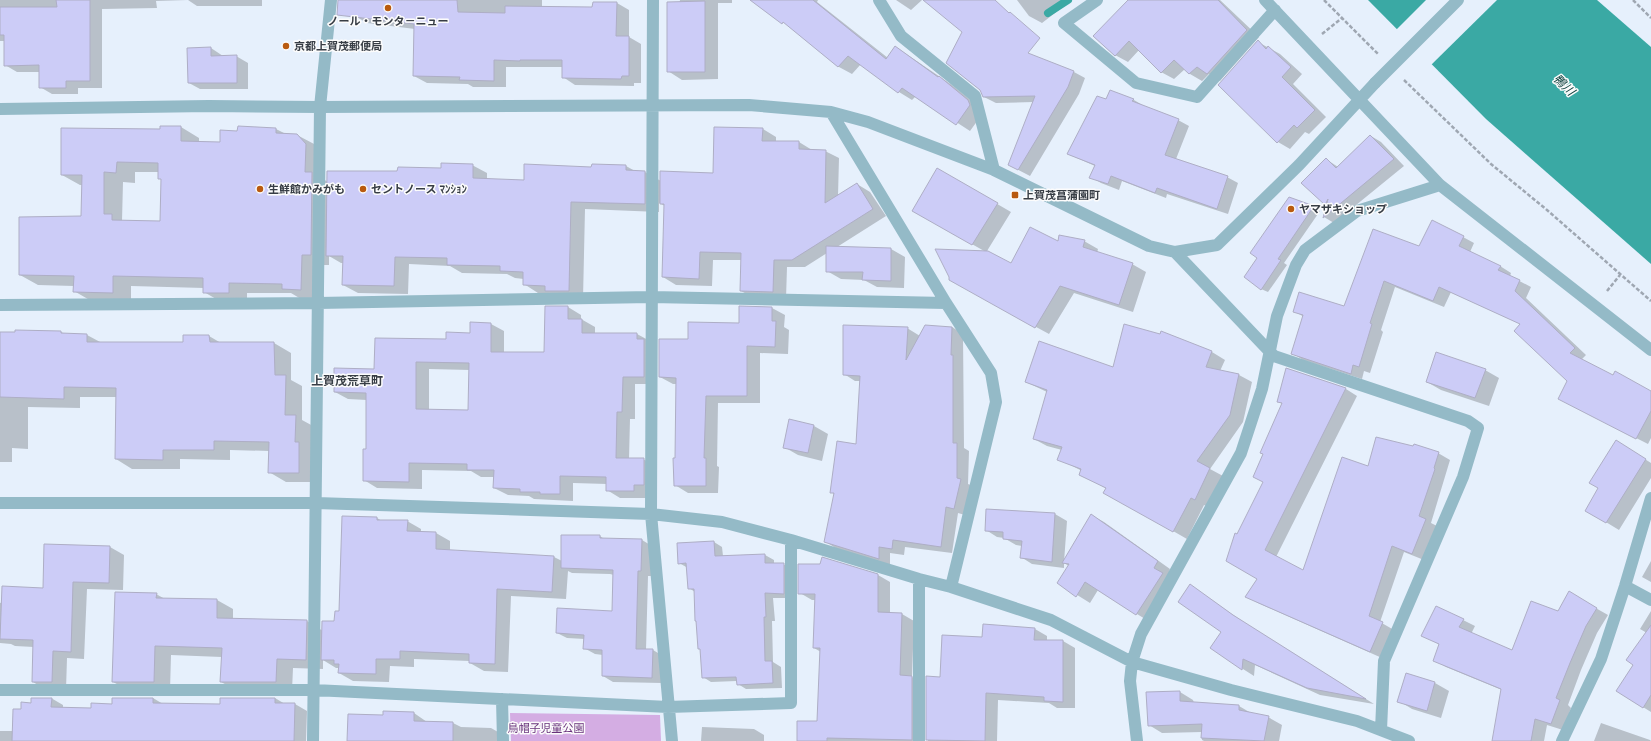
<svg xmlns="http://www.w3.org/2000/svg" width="1651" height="741" font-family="'Work Sans','Noto Sans JP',sans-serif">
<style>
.green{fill:#d4ade3}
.water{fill:#3aa9a4}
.pier{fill:#e6f0fc}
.shadow{fill:#0003;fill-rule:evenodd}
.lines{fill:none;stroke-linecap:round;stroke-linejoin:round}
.stream{stroke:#3aa9a4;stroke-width:8}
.building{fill:#ccccf7;stroke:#aeaec5;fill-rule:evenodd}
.path{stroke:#9fa7b2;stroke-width:2.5;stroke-dasharray:4 2;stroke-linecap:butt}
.minor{stroke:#94bac7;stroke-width:12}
.minor-bridge{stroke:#94bac7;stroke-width:12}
.poi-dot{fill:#b95a0f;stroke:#fcfcfc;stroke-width:1.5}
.labels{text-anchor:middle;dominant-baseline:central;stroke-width:3;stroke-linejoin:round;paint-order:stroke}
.poi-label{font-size:11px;font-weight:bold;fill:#373d45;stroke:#fcfcfc;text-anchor:start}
.park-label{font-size:11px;fill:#68327b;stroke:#fcfcfc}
.water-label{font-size:12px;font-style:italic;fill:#0f413f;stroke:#fcfcfc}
.neighbourhood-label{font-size:12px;font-weight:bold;fill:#373d45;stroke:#fcfcfc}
</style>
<rect width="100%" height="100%" fill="#e6f0fc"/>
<path class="green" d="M510 713 660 715 661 741H511Z"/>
<path class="water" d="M1368 0H1597L1651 47V264L1486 119Z"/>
<path class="pier" d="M1426 0H1497L1430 66 1395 31Z"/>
<path class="shadow" d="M0 0H262V6H197L188 0 156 1 157 8 102 9V88H78V94H52L40 87V72H17L5 65V41H0Z
M357 0H542V7L593 8 617 3 629 10V37L641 44V83H634V86L575 85 563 77V67H506V87H473L468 84 427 83 414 76 415 29 367 23 355 16Z
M680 0H732V3H718V79L682 80 668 71Z
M757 0H818L817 2 888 58 896 47 952 85 982 109 983 113 970 131 916 96 912 100 899 92 861 64 852 74 839 67 792 28 755 2Z
M896 0H922L911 10Z
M925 0H978L1028 54 1074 72 1085 78 1079 94 1030 176 1009 165 1034 102 996 103 984 97 963 32Z
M1017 0H1072L1042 23 1029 16Z
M1131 0H1220L1259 37 1220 81 1209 74 1202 81 1190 74 1185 69 1174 79 1161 72 1139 50 1128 62 1115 55Z
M1258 42 1280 54 1302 74 1293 84 1326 117 1309 134 1305 132 1290 149 1278 142Z
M211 48 223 56H236L248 63V89H200L189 83 188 49Z
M1110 91 1134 100 1144 106 1143 107 1178 120 1189 126 1176 159 1227 177 1238 183 1228 214 1167 194 1166 198 1122 181 1119 190 1101 183 1091 177 1095 166 1068 154 1106 101Z
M181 127 199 138V142L221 143 238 132 239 127 276 129 286 134 297 135 316 145 323 179 328 182 398 172 472 165 487 173V179L525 181 592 168 626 166 635 171 645 172 661 181 714 174 763 129 776 137V142H799L812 150 825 151 839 158 838 196 857 184 870 192 886 216 837 247 891 249 905 257 904 288 877 287 864 280 841 279 827 271V253L805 267H787L786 299 754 298 741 291V260H713L712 286 676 285 663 277 665 206 659 203V212L585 209 583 299 538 293 524 284V279L515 278 507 274 462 273 450 266 409 264 408 294 358 293 343 285 344 263H341L329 256V265H320L319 300 301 299 291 293H247V303H223L204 292V288L131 286V303L93 302 74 291V286L38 285 20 275 82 217V185H80L62 175 161 130ZM135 172H159V178L162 180 161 222 122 221 123 182 135 183Z
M1371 136 1381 142 1404 166 1334 223 1324 217 1328 205 1325 204 1326 159 1338 167Z
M937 169 1011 212 987 251 1011 265 1059 243 1084 241 1098 249 1097 253 1132 264 1146 272 1133 312 1074 293 1049 334 963 287 986 252 913 211Z
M1289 198 1320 211 1284 263 1287 265 1268 292 1261 289 1259 258Z
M1463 237 1474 243 1470 252 1500 266 1511 273 1510 276 1531 287 1526 298 1586 355 1581 360 1613 376 1651 392V438L1648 444 1571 405 1569 381 1521 324 1451 292 1444 307 1395 287 1381 330 1383 332 1370 373 1364 371 1362 379 1303 360 1292 353 1304 317 1294 311 1345 307 1419 247Z
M546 307H568L581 315V319L595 327V334H637L650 341 657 384H635V419H630L629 459H643L657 467 647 498H620L607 490V484L573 483V501L534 499 529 496 508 495 494 488 495 477H481L471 471 422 470V489L377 488 364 480 367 450V400L348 399 335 392 375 370 447 340 471 334V323L491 324 504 331V353H545ZM429 369 470 370 469 411 429 410Z
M772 308 785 315 784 327 789 330 788 354 760 353V403H718L717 466 719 467 718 493H688L675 485 677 384H673L660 377 689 340 740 324Z
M952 327 963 334 964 448 969 451 968 484 973 486 965 515 958 513 952 553 905 547 904 555 890 553V565L837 549 826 542 834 494 831 492 857 445 861 381H855L844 374 907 328 920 336Z
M61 332 65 334 87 335 102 343H184V336H209L221 343H274L291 353V380L302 386V420L313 426 316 482H286L269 472 270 451 230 450V460L180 459V469H132L116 459 117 397H80V408L28 407V449L12 448V462H0V333Z
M1161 332 1212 352 1225 360 1220 371 1239 375 1252 382 1243 422 1210 469 1223 476 1208 507 1204 505 1187 539 1105 492 1107 489 1080 474 1082 471 1059 459 1062 450 1047 446 1034 439 1047 392 1026 382 1113 368 1160 335Z
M1287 369 1346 389 1357 396 1276 557 1304 572 1368 468 1438 453 1450 460 1431 523 1437 526 1424 560 1404 552 1380 622 1394 630 1382 658 1258 603 1246 596 1258 579 1237 535 1264 482 1282 404 1278 401Z
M1485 370 1499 378 1489 406 1441 390 1427 382Z
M790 421 814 426 828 434 822 461 798 455 784 447Z
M1629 449 1651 463V478L1619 530 1586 510 1599 488Z
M1055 514 1067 521 1064 562 1091 515 1104 522 1170 569 1150 622 1098 590 1090 603 1058 583 1069 566 1064 563V568L1032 564 1021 557 1022 546 1016 545 1004 538 997 537 986 530Z
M343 517 377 518 382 521H407L421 529V532L436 533 450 541V551L554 557 562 561 600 536 604 539 642 540 652 546 651 576H648L646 650H653L663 656 662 683 613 682 603 676V655L595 654 584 648 585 639 567 638 557 633 613 612 614 575 610 574 572 573 568 571 566 599 511 596 508 672 484 671 470 663V661L414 659V667L390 666 389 682 353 681 339 673 340 668H336L323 660V669L293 668 292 691H238L221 682 222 657 171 655 170 691H130L113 682 156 594 165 599 217 600 233 609V619L307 621 323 631 335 622 340 612Z
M714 542 722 547 723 556 765 555 774 560V564H783L792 569V598H773L775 621H772L773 662 781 667 782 688 746 689 738 684 737 681 711 682 703 677 695 592 689 588 688 568 679 563Z
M110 547 124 555 123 590 87 589 84 659 67 658 66 690H46L33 682 34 647 15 646 11 644 0 643V603L44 589Z
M1651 561V582L1642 577Z
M878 575 890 582V614H902L914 621 912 677 923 684V741H798L818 722 821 652 814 648 816 600H812L800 593Z
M1191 586 1245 623 1374 704 1320 695 1255 665 1254 676 1243 669 1211 648 1222 632Z
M1569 593 1608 615 1597 633 1581 670 1568 705 1571 708 1563 730 1547 725 1544 741H1493L1502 690 1446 667 1434 660 1440 645 1423 635 1463 620 1475 626 1471 634 1513 651 1558 612Z
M1651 611V712L1617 691 1634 664 1647 633 1640 629Z
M1035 629 1047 636V641H1063L1075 648V708H1057L1049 703 998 700 997 741H928V677L941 678 983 638Z
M1407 674 1435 683 1449 691 1441 718 1412 709 1399 701Z
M1180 692 1193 700 1194 703 1239 706 1251 713 1268 717 1282 725 1279 741H1204L1202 740V732L1162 733 1149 725Z
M51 698 63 705V708L92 709 113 705V698H153L163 704 220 705 221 698H275L285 704H295L307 711 306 741H0V731H13L22 710 32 704Z
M414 713 427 722 453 723 461 727 491 728 505 736V741H348L384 716Z
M1601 723 1650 740 1651 741H1594Z
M702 727 754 729 764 735V741H701Z"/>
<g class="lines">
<path class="stream" d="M1048 13 1068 0"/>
</g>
<path class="building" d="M56 0H90V81H66V88H39V65L4 66V35H0V7H57Z
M338 0H457L458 12 505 13V6L592 7 593 2H617L616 36H629V76H622L621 79 562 78V60H520V61L494 60V81L459 80 460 77 413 76 414 24 337 15Z
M750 0H813L886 59 895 46 938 77 939 76 968 100 970 105 956 125 902 88 898 93 848 56 838 67 783 22 782 24Z
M923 0H995L1009 13 1010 12 1040 38 1028 53 1074 71 1068 87 1018 170 1008 165 1035 96 983 97 980 90 946 63 962 32Z
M1128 0H1218L1247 30 1207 74 1197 67 1189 74 1174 60 1161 73 1129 41 1115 56 1093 36Z
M705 1V72H667V2Z
M1258 40 1266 49 1268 46 1291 67 1282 77 1315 110 1297 128 1294 125 1277 143 1218 85Z
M211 47V56L237 55V83H188L187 48Z
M1110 90 1134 99 1132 101 1179 119 1165 155 1228 176 1217 209 1157 188 1155 193 1111 176 1108 184 1089 178 1095 165 1067 154 1097 96 1106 99Z
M160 126H181V141L220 142V130L237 131 238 126 276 128V133L297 134 306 144 305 172H312L311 255H302L301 290 282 289V284L229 283V293H203V278L113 276V293L73 292 74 276 19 275V217L81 216 82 175H61V128L160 129ZM117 162 158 163V179H161L160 221 112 220V214H104V172L116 173Z
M714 127 763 128 762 141H799V149L826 150 825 203 857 183 873 209 792 260H774L773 292 740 291 741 253 700 252 699 279 662 277 664 204H660V171L713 173Z
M1370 135 1394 159 1323 218 1328 199 1325 205 1301 183 1326 158 1336 168Z
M441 163 473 164V178L524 180V164L591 167 592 164 626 165V170L645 171V204L571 202 569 291H545V286L523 285V272L500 271V266L447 265V258L395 257 394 286 342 285 343 256H326L327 171H397L398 167 441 168Z
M937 168 998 203 972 245 912 211Z
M1289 197 1314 206 1278 259 1281 260 1261 290 1244 277 1257 258 1250 253Z
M1432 220 1464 236 1459 246 1501 266 1498 270 1520 280 1515 291 1575 348 1570 353 1613 375 1615 371 1651 391V411L1636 439 1558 399 1567 381 1514 331 1520 324 1439 287 1433 301 1384 281 1370 323 1372 324 1359 367 1353 365 1351 374 1291 354 1303 315 1293 312 1299 292 1344 306 1373 229 1419 246Z
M1030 227 1058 241 1059 235 1085 240 1083 247 1133 263 1119 305 1060 286 1035 328 949 280V277L935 249 988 251 1011 263Z
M826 246 891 248V281L862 280 863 272H826Z
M545 306H568V319H582V333H637V339H644V377H623L622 412H617L616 458H644V485H634V491H606V477L560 476V494H540V492H520V489L493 488 494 470H467V464L409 463V482L363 481V449H366V393L334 392V368L374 369 375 338 446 339V332L470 333V322L491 323V352H544ZM416 362 469 363 468 410 416 409Z
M739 306 772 307V321H776L775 347 747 346V396H706L704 458H706V486H674L673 458H675L676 378 659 377V339H688V322L739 323Z
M1124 324 1160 334 1161 331 1212 351 1206 367 1239 374 1230 415 1197 461 1210 468 1195 500 1191 498 1173 532 1103 493 1106 488 1079 475 1081 469 1057 460 1062 447 1033 439 1047 390 1025 382 1039 341 1113 367Z
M843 325 908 327 906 360 925 325 952 327 951 355H953V443H957V478L961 479 954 509 946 507 941 547 893 540 892 549 879 547V559L824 542 834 493H830L837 441 856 444 860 376 843 375Z
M15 330 61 331V333L87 334V342H183V335H209L210 342H274L275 375H286L285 415H296L295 442H299V473H268L269 442 214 441V450H163V460L115 459 116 388 64 387V399L0 397V332H15Z
M1436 352 1486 369 1475 398 1426 382Z
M1286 368 1346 388 1265 550 1303 570 1342 457 1368 466 1376 437 1413 446 1414 444 1439 452 1434 468 1435 469 1419 516 1426 519 1412 554 1392 546 1369 616 1383 622 1370 652 1245 597 1257 579 1226 561 1235 533 1237 534 1263 482 1253 477 1263 454 1260 453 1282 403 1277 402Z
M789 419 814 425 808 453 783 448Z
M1616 440 1646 459 1606 523 1585 511 1598 488 1589 483Z
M986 509 1055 513 1052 562 1020 558 1022 541 1003 539V532L985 531Z
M1091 514 1158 561 1154 568 1163 573 1136 615 1085 582 1076 597 1057 583 1069 564 1062 563Z
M342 516 377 517V520H408L407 531 436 532V549L554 556 552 592 497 589 495 664 469 663V654L400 651V659H376V674L338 673 339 664H334V660H321L322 621H334L335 611H339Z
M561 535H600V538L642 539 641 571H638L636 649H653L652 678 602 676V650L583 649 584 635 556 633 557 608 612 611 613 570 561 568Z
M714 541 715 556 765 554V563H784V594L765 593 766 617H764L765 661H772L773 683 737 685 736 677 702 678 700 649H698L696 621H695L694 589H688L686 563 678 564 677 543Z
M44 544 110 546 109 583 73 582 71 652 53 651 52 682H32L33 640 0 639 2 586 43 588Z
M822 557 878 574V612L902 613 900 675 912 676V740L827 738V741H797V721H817L820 648H813L815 594H798V564H820Z
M1190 584 1233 615 1366 699 1307 688 1243 659 1242 670 1210 648 1221 632 1178 602Z
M1569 591 1597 608 1586 626 1570 663 1556 698 1560 700 1551 724 1535 719 1531 741H1492L1501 689 1433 661 1439 644 1421 636 1436 606 1464 619 1459 627 1512 650 1531 601 1558 611Z
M115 592 157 593 156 598 217 599V618L307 620 306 660 277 659 276 682H220L222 648 155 646 154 682H112Z
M983 624 1035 628 1034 640H1063V702L1044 701V697L986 693 985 741 926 740V676L940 677 942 635 982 637Z
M1651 625V695L1643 708 1616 691 1633 665 1626 660Z
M1406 673 1435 682 1427 711 1397 702Z
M1180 691V701L1239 705V710L1269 716 1264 741 1201 738 1202 724 1148 726 1146 692Z
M31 698H52L51 707 91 708V703L112 704V698H153V703L220 704V698H275V703H295L294 741H12L13 709H21V702L31 703Z
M383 711 414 712V721L453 722V741H347L348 714 383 715Z"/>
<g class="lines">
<path class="path" d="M1324 0 1378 54
M1633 0 1651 18
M1322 34 1342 18
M1404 80 1491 164 1547 210 1651 301
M1607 291 1620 275"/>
<path class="minor" d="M653 0 651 514 672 741
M879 0 901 36 975 96 994 170
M1097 0 1064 23 1136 83 1197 97 1275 10
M1265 0 1440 185 1651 350
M0 109 209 106 320 107 749 105 831 112 868 122 994 170 1149 246 1175 252 1217 245 1299 165 1375 83
M831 112 946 303 991 373 996 402 951 587
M1175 252 1274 356 1468 421 1478 428 1463 477 1384 661 1381 730
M0 305 318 303 651 297 946 303
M0 503H316L651 514 722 522 791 540 919 579 951 587 1051 620 1132 662 1231 690 1357 721 1409 741
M919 579V741
M1625 586 1651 600
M0 690H314L668 707 791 703V540
M502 699 503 741
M313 741 320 107 331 0
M1137 741 1130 681 1132 662 1141 634 1241 453 1262 389 1277 316 1296 265 1305 250 1357 211 1440 185
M1562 741 1601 659 1625 586 1651 498"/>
<path class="minor-bridge" d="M1375 83 1458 0"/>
</g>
<g class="poi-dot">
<circle cx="388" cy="8" r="4"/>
<circle cx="286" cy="46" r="4"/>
<circle cx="260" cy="189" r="4"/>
<circle cx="363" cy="189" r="4"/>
<rect x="1011" y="191" width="8" height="8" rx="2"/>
<circle cx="1291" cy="209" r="4"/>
</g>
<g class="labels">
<g class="poi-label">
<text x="388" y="21" text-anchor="middle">ノール・モンタ－ニュー</text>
<text x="294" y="46">京都上賀茂郵便局</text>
<text x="268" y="189">生鮮館かみがも</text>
<text x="371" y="189">セントノース ﾏﾝｼｮﾝ</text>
<text x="1023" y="195">上賀茂菖蒲園町</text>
<text x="1299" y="209">ヤマザキショップ</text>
</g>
<g class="park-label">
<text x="546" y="728">鳥帽子児童公園</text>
</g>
<g class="water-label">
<text transform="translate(1564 85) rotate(44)">鴨川</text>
</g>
<g class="neighbourhood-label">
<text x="347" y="381">上賀茂荒草町</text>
</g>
</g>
</svg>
